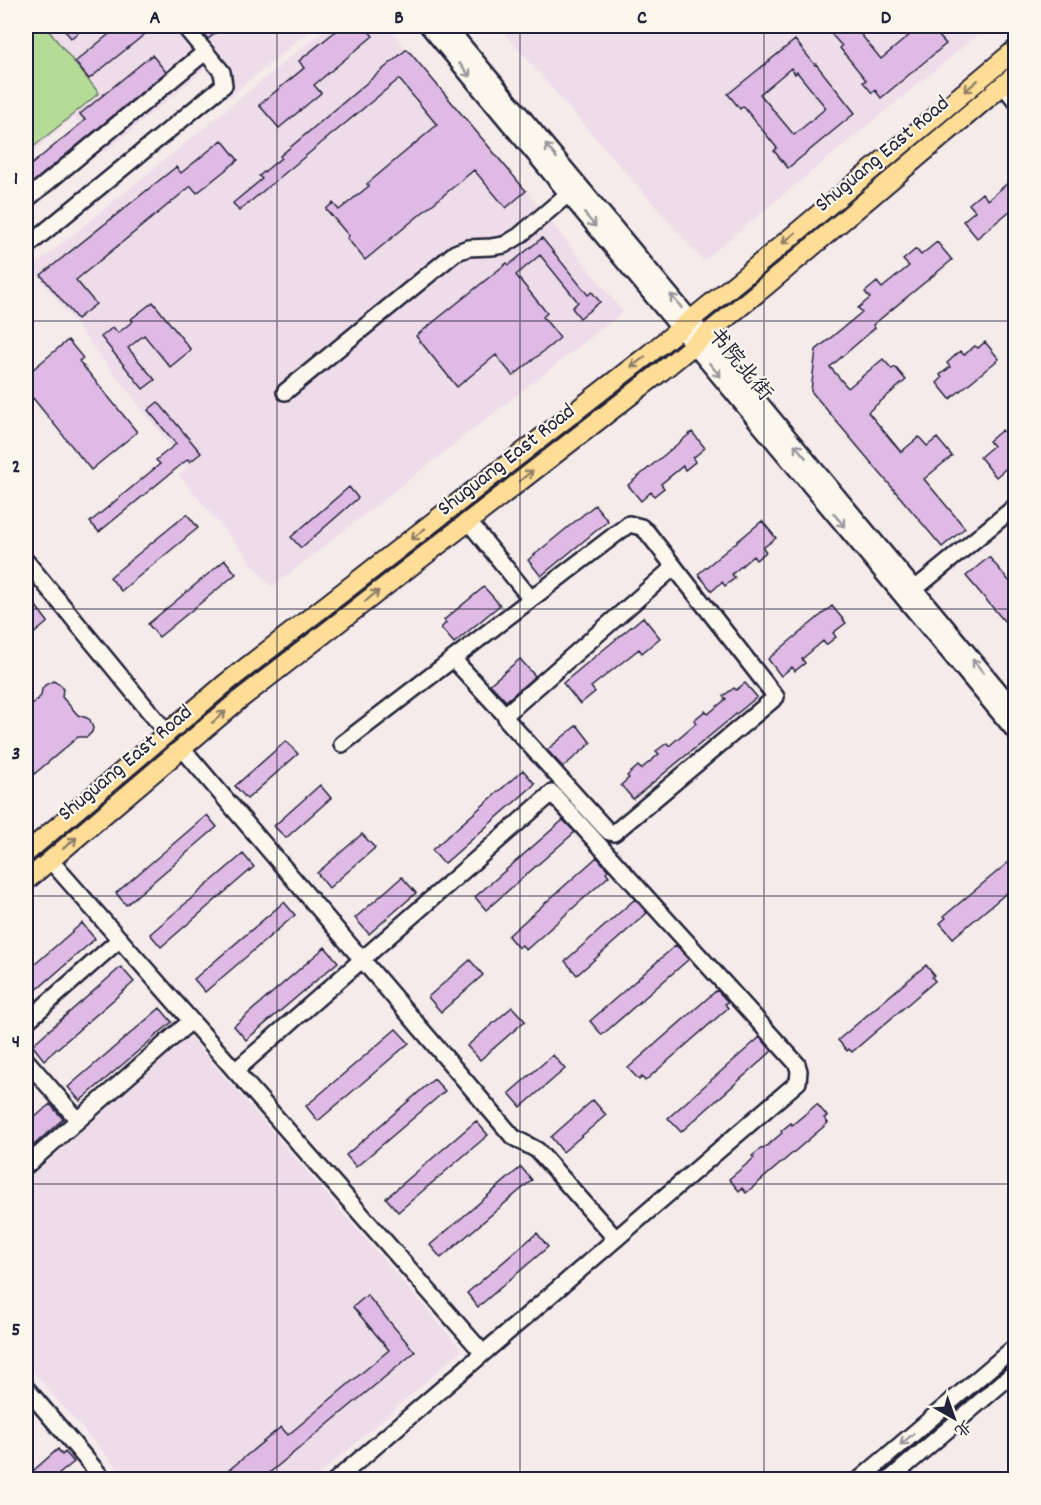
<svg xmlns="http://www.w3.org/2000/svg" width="1041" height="1505" font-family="Dekko,'LXGW WenKai TC',sans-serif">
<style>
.built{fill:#eedce9}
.green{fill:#b5dc97;stroke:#6c7f69;stroke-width:1.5}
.building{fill:#debae5;stroke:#22223b;stroke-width:1.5;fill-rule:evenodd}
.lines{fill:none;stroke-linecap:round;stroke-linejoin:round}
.minor-casing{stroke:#22223b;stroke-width:20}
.major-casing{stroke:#22223b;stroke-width:22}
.minor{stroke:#fbf7ec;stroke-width:15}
.major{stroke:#fedd96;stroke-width:18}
.oneway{stroke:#99979c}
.oneway2{stroke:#908068}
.grid{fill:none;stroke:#22223b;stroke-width:1.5;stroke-opacity:0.55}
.labels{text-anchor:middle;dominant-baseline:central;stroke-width:4.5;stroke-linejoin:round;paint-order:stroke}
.street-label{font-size:22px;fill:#22223b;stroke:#fbf7ec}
.neatline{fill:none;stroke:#22223b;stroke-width:2}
.grid-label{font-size:20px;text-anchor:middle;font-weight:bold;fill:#22223b}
</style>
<rect width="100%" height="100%" fill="#f5ebeb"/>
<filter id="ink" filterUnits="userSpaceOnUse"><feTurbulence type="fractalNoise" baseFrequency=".0167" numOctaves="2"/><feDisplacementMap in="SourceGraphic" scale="12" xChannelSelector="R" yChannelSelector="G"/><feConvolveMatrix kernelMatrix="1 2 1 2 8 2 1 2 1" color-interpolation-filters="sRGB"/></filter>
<g filter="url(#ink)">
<path class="built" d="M26 26H315L229 97 205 69 104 153 74 117 26 157Z
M329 26H387L526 191 623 312 272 587 179 475 187 467 32 268Z
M498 26H988L703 261Z
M189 1036 462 1350 314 1479H127L26 1364V1181Z"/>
<path class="green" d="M26 26H53L54 27 49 31 99 93 26 153Z"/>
<path class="building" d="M61 26H87L71 38Z
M119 26H155L89 79 75 62Z
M196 26H225L208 39Z
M342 26H364L373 36 314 85 321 93 279 128 259 105 304 68 299 61Z
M824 26H854L881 59 912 33 906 26H936L943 33 939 36 946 44 881 98 875 90 872 93 863 82 866 80 840 48 842 46Z
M795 40 815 65 816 64 855 113 788 168 774 151 777 148 743 106 740 109 728 94ZM791 68 795 74 797 72 826 108 794 135 760 94Z
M407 49 526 191 506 208 474 170 365 260 347 238 349 236 326 209 333 203 339 210 369 186 367 184 437 125 399 79 239 211 233 203 262 179 259 176 281 158 280 156Z
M152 55 166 72 26 188V169L85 120 80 114Z
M222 140 238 160 197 193 191 186 76 280 96 304 77 319 41 275 176 167 181 173Z
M1016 176V206L977 238 963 221 975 211 969 204 982 193 988 200Z
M542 238 588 295 592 292 600 302 580 318 572 308 578 302 540 255 516 275 547 313 543 317 560 338 513 376 496 355 457 387 416 336 507 263 509 265Z
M937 242 952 260 873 325 875 328 830 367 848 388 883 359 892 369 895 367 906 380 868 412 901 452 919 437 927 446 937 438 952 456 924 479 965 528 942 547 811 391 816 350 862 312 858 308 870 298 865 292 877 282 882 288 909 266 903 260 916 249 921 255Z
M153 302 191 350 170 367 144 335 128 348 155 380 143 389 101 337 113 327 118 333 133 321 131 319Z
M68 340 83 358 79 361 137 432 91 470 33 398 30 401 26 396V375Z
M985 342 999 359 950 399 937 383 942 378 940 375 950 367 947 363 960 351 964 355 975 346 978 348Z
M158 402 201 453 190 462 188 459 99 532 90 522 160 464 156 460 176 444 148 410Z
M1016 427V460L996 477 980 457 993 446 989 441 1002 430 1006 435Z
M692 432 705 448 693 458 695 462 685 470 683 466 661 484 664 488 654 496 651 492 641 501 628 485Z
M349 487 358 498 301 548 291 537Z
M595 505 608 521 541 576 528 560Z
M187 514 198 528 121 591 110 577Z
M762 521 776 538 763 548 766 552 756 560 753 556 732 574 735 578 725 586 722 582 712 591 698 574Z
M989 557 1016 589V635L966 576Z
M225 560 236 574 159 637 148 624Z
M484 587 500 605 454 643 441 628 446 623 444 620Z
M26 593 48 622 26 640Z
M832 606 846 623 833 633 836 637 826 645 823 641 802 659 805 663 795 671 792 667 781 676 768 659Z
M643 617 660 638 642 653 639 649 591 687 595 692 580 704 563 683Z
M520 659 535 676 506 701 490 684Z
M53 681 61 685 63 688 62 697 78 715 87 718 90 720 93 728 92 732 87 737H78L26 781V710L41 696 42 689 45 685Z
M745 683 757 697 633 799 621 785 629 778 627 776 638 766 641 769 659 754 656 751 667 743 669 746 696 723 694 720 705 711 708 714 726 699 723 696 734 688 736 690Z
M577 725 591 743 563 767 547 750Z
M286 741 298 754 247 799 235 786Z
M523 770 535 784 444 864 432 850Z
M320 785 331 798 286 838 274 826Z
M207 815 217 827 126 905 116 893Z
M563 820 575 832 486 910 475 897Z
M362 834 375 848 329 888 317 873Z
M243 854 254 867 161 947 150 934Z
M1016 856V885L953 938 940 923 946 918 944 916Z
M597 857 608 870 606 872 609 876 526 950 522 945 518 948 508 936Z
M402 877 416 893 369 934 355 918Z
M635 899 647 913 577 975 565 961Z
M284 902 295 915 205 992 194 979Z
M82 923 95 939 26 999V972Z
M676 945 689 959 602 1035 590 1021Z
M325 947 338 962 246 1040 234 1026Z
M470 960 483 975 441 1012 428 997Z
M926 965 934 975 932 977 935 981 852 1052 849 1049 847 1051 838 1040Z
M121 967 134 982 44 1060 32 1045Z
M717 990 728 1002 725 1004 728 1008 645 1081 642 1077 639 1080 628 1068Z
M512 1007 525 1021 480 1060 467 1046Z
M160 1008 172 1022 80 1101 68 1087Z
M396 1029 409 1043 318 1121 306 1106Z
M760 1037 772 1051 681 1132 668 1118Z
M553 1055 565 1069 521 1107 509 1093Z
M434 1079 445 1091 356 1167 346 1155Z
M593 1100 606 1115 563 1152 551 1137Z
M50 1104 63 1119 26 1152V1125Z
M817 1104 827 1116 824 1118 828 1123 746 1193 742 1188 739 1191 729 1179 754 1158 752 1156 762 1148 763 1149 782 1133 781 1131 791 1123 792 1125Z
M476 1121 488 1135 398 1212 386 1198Z
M521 1167 532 1180 441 1258 430 1245Z
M537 1233 548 1247 478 1307 467 1293Z
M367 1295 415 1352 262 1479H218L281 1427 288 1435 389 1350 353 1307Z
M58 1449 62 1455 65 1452 74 1462 53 1479H26V1477Z"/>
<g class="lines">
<defs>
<path id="minor" d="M428 26 1016 733
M447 26 1016 711
M1003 85 1016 101
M26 200 205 52
M26 247 224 85 222 72 184 26
M285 392 455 253 468 248 491 247 504 245 519 236 568 194
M468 521 531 599
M26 561 167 733
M915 589 1016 506
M453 659 505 715
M342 744 629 524 641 527 647 532 776 697 614 833 609 832 604 827 507 720 505 715 674 567
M182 748 513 1137 537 1150 616 1239
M50 860 483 1353
M26 1022 120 939
M26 1060 78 1120
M235 1071 552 793 797 1064 799 1071 798 1082 336 1480
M26 1166 191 1021
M26 1388 104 1480
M859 1480 1016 1346
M889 1480 1016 1371"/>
<path id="major" d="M26 853 226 683 649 354 753 269 1016 49
M26 881 239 700 662 371 767 285 1016 74"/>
</defs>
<use href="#minor" class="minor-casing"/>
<use href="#major" class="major-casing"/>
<use href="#minor" class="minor"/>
<use href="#major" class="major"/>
</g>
<defs><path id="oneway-shaft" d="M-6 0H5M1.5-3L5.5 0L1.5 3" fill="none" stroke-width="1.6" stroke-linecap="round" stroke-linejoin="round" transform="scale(1.5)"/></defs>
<g class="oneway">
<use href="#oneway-shaft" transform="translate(465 70) rotate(50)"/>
<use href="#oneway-shaft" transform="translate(551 151) rotate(-130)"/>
<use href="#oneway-shaft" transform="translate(590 220) rotate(50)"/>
<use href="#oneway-shaft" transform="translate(676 301) rotate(-130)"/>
<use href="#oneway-shaft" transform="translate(715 370) rotate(50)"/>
<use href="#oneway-shaft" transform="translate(800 451) rotate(-130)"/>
<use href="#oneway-shaft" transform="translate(839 520) rotate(50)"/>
<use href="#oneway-shaft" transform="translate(978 666) rotate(-129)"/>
<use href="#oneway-shaft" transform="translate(907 1439) rotate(140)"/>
</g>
<g class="oneway2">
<use href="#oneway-shaft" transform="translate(971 86) rotate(140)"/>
<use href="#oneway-shaft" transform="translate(789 238) rotate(140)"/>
<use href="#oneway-shaft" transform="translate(638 362) rotate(142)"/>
<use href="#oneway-shaft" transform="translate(526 476) rotate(-38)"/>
<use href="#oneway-shaft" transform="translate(418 534) rotate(142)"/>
<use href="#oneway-shaft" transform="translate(372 596) rotate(-38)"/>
<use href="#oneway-shaft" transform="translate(219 717) rotate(-40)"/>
<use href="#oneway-shaft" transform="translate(70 843) rotate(-40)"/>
</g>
</g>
<path class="grid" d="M277 26V1480M520 26V1480M764 26V1480M26 321H1016M26 609H1016M26 896H1016M26 1184H1016"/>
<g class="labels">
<g class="street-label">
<text transform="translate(883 155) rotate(-40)">Shuguang East Road</text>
<text transform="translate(739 365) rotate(50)">书院北街</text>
<text transform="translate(507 461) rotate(-38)">Shuguang East Road</text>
<text transform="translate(126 764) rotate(-40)">Shuguang East Road</text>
</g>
</g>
<rect width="1041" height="1505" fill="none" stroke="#fbf7ec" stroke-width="66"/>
<g transform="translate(954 1418) rotate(140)" stroke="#fbf7ec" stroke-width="4.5" paint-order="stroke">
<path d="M0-4.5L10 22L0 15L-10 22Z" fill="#22223b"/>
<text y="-9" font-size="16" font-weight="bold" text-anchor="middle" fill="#22223b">北</text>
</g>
<rect x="33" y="33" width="975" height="1439" class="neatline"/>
<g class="grid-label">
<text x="155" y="23">A</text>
<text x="399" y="23">B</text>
<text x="642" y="23">C</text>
<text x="886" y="23">D</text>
<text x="16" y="184">1</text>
<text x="16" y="472">2</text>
<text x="16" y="759">3</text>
<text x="16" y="1047">4</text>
<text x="16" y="1335">5</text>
</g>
</svg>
